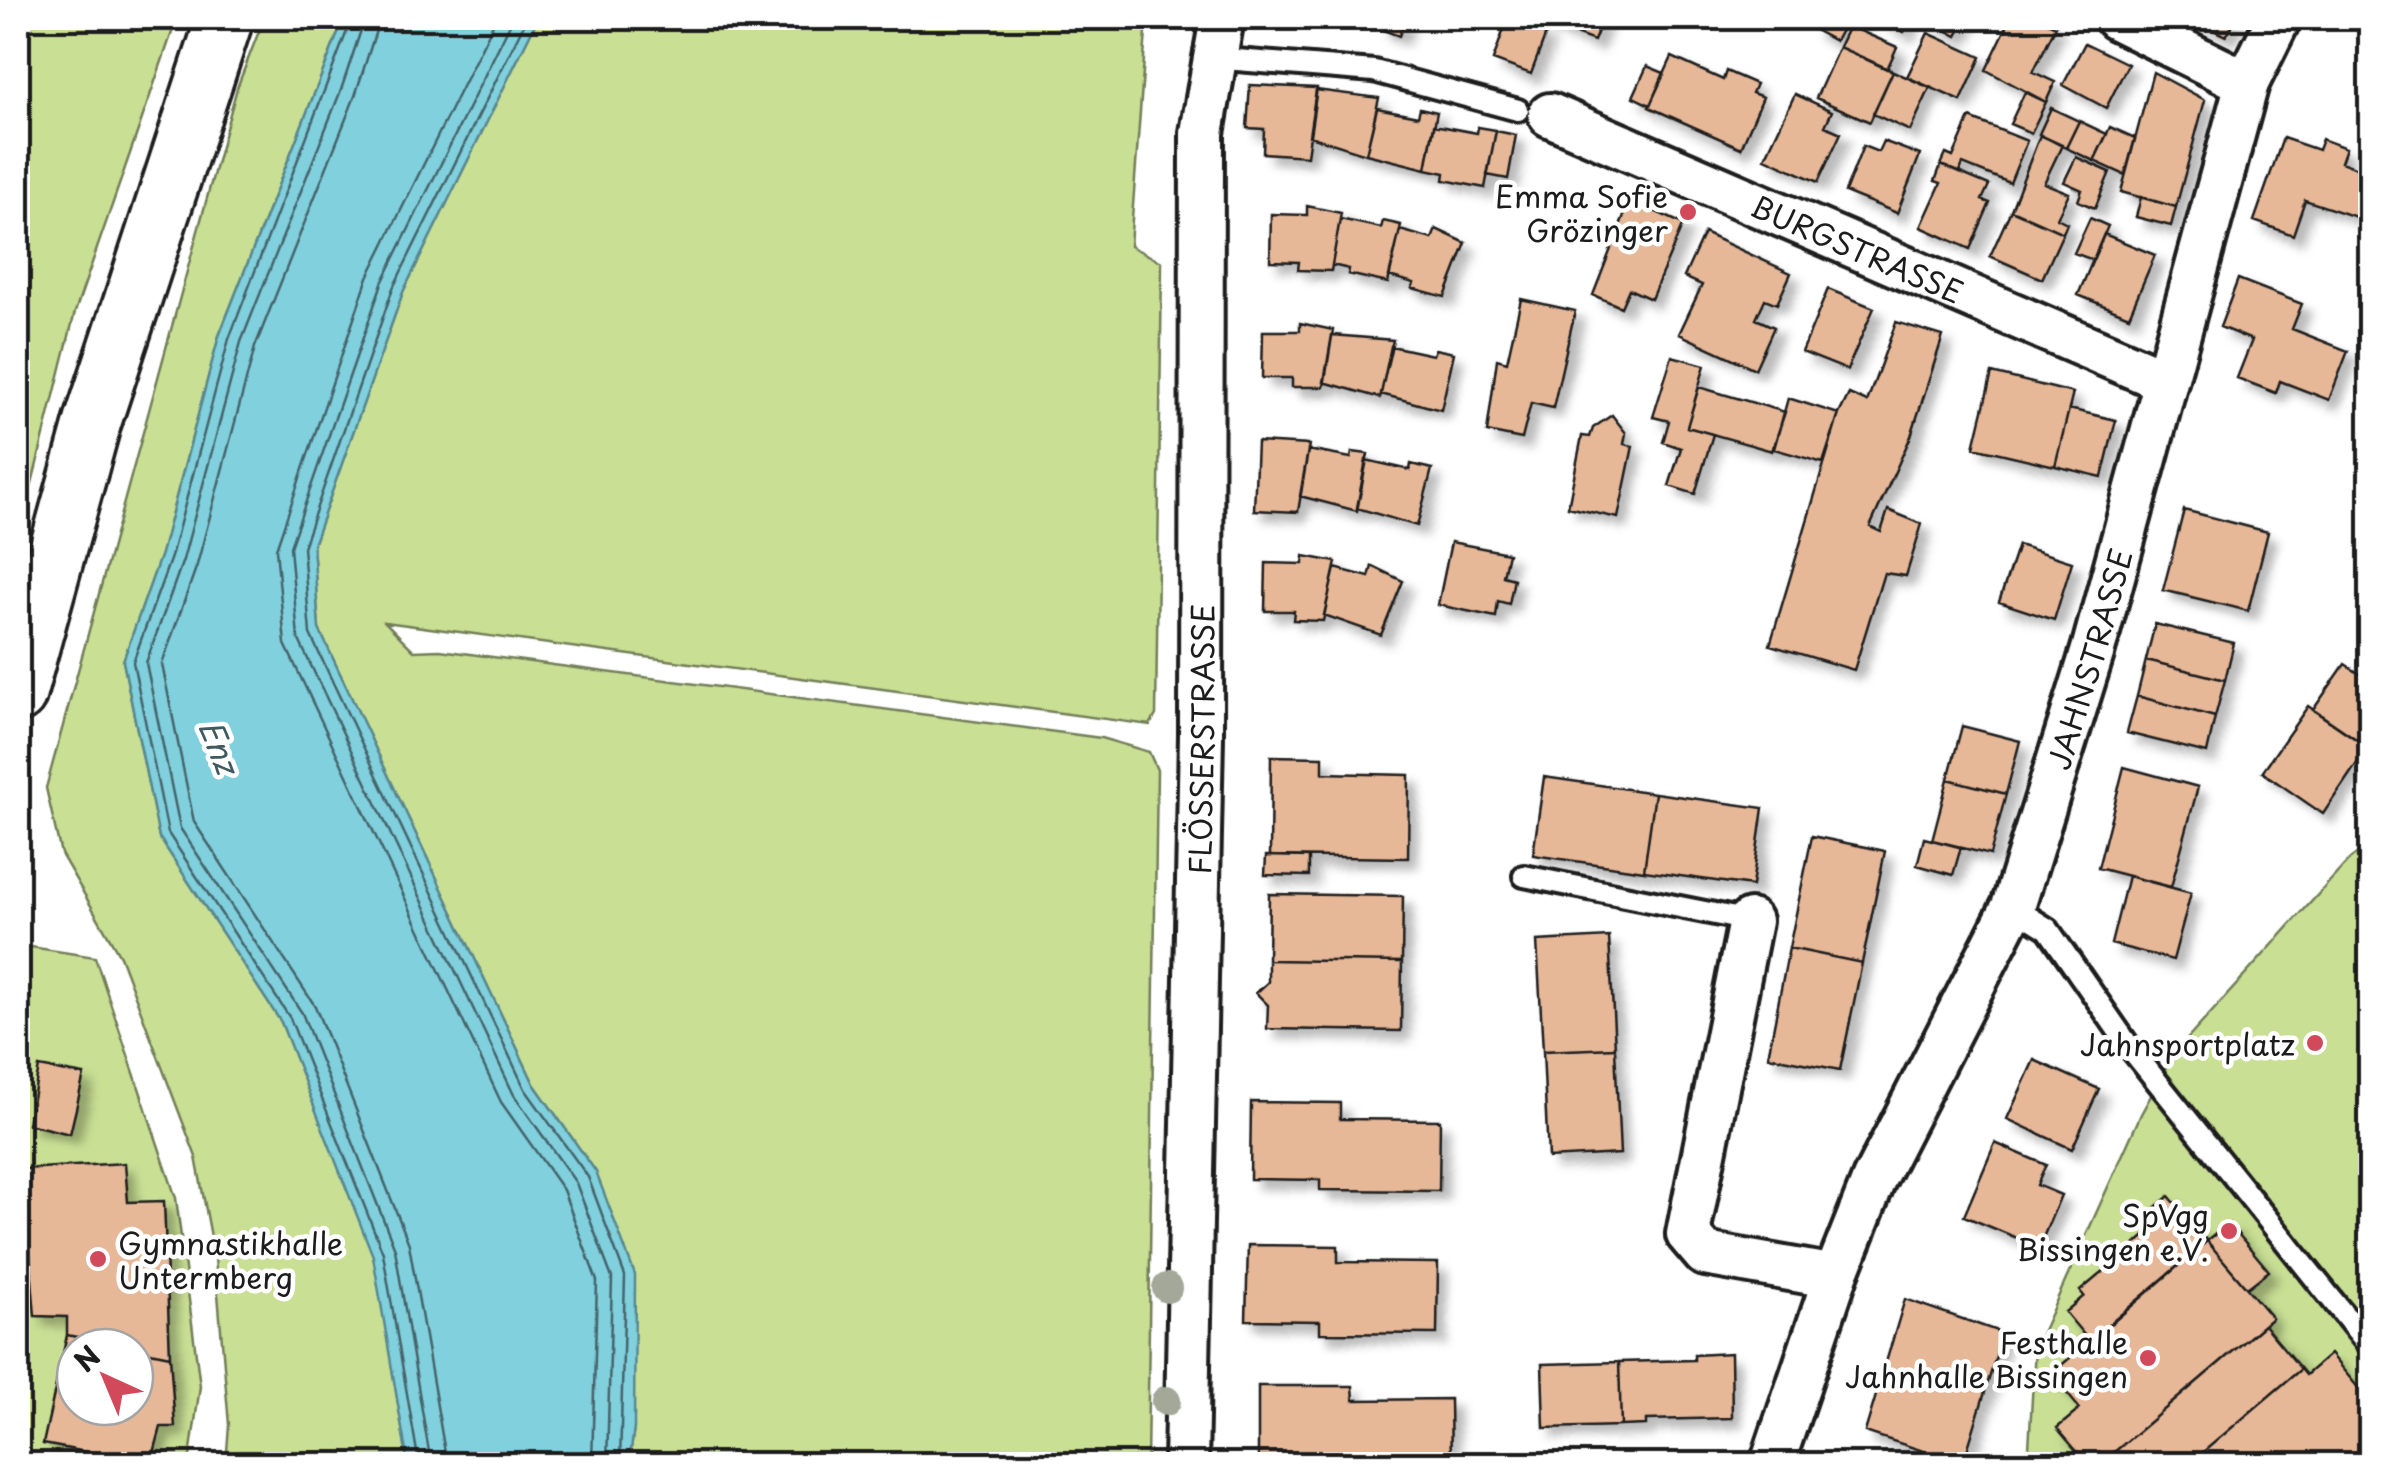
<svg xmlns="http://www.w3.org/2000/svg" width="2388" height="1482" font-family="'Playpen Sans',sans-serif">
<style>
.green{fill:#c8df94;stroke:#727e58;stroke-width:2.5;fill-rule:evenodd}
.water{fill:#81d0de;stroke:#598890;stroke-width:2.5}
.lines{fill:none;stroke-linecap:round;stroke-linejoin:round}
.shore{stroke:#44646a;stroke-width:2.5}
.building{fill:#e7b898;stroke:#1c1c1c;stroke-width:2.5;filter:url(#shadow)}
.lane-casing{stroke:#1c1c1c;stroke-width:28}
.street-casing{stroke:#1c1c1c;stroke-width:50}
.secondary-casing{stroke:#1c1c1c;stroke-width:62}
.lane{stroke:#fff;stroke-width:20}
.street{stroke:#fff;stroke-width:42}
.secondary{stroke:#fff;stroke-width:55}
.tree{fill:#a3a899}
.poi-dot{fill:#d1495b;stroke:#fff;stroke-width:4}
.labels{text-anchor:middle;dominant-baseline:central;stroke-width:9;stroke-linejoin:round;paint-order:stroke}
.poi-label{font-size:30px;fill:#1c1c1c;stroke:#fff;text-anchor:end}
.street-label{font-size:30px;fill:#1c1c1c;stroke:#fff}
.water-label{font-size:32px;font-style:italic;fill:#3f5b60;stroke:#fff}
</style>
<defs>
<filter id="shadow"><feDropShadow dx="9" dy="9" stdDeviation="5" flood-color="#0004"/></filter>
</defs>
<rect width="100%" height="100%" fill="#fff"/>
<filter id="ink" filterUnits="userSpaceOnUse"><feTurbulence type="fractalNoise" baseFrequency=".01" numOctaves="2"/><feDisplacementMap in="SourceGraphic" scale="20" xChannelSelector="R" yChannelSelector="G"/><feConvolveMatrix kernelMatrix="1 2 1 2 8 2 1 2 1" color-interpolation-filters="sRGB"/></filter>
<g filter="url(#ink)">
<path class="green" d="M18 18H177L75 312 18 539Z
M264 18H344L219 336 161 554 123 661 159 837 281 1022 374 1257 408 1464H226L229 1425 215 1258 196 1157 120 956 61 854 46 788 237 88Z
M538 18H1147L1130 246 1162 262 1156 715 1150 725 385 622 414 651 440 650 1101 738 1149 752 1157 770 1147 1464H629L634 1428 596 1172 534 1084 319 629 313 545 403 292Z
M2370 844V1464H2028L2035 1348 2141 1114 2173 1055 2350 859Z
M18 945 95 957 176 1198 200 1386 189 1464H18ZM75 1347H135V1407H75Z"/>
<path class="water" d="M344 18H538L403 292 313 545 319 629 534 1084 596 1172 635 1275 634 1428 629 1464H408L373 1256 281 1022 159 837 123 661 161 554 219 336Z"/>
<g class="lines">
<path class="shore" d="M352 18 229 339 171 557 133 662 168 833 290 1018 383 1253 419 1464
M365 18 341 90 241 342 183 560 146 663 180 828 302 1013 395 1249 431 1464
M380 18 355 96 255 347 197 565 162 664 194 822 315 1006 409 1244 447 1464
M496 18 368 277 276 549 285 644 501 1102 563 1190 597 1281 592 1464
M513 18 382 283 290 547 298 638 514 1095 576 1183 612 1278 607 1464
M527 18 393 288 303 547 310 634 525 1089 588 1177 625 1276 620 1464"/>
</g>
<path class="building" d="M1384 18H1406L1399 36 1380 29Z
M1532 18H1603L1594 41Z
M1817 18 1845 23 1835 41 1811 28Z
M1877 18H1912L1904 32Z
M1923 18H1967L1957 36Z
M2011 18H2039L2056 26 2033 72 2055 82 2046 102 1986 70Z
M2188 18H2236L2226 36Z
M1507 20 1546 34 1531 74 1493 60Z
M1849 26 1897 47 1887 69 1839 47Z
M1928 33 1981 57 1961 101 1907 77Z
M2085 43 2128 64 2106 108 2063 85Z
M1839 47 1893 71 1870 122 1816 98Z
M1672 57 1723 80 1726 71 1756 84 1752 93 1763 97 1741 148 1649 107Z
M1647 66 1664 73 1650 105 1633 97Z
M1893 71 1930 88 1910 131 1873 114Z
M2153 72 2205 100 2176 207 2121 192Z
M1250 85 1317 88 1307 156 1263 153 1264 129 1247 128Z
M1316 90 1379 98 1366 154 1309 136Z
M2025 92 2046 102 2031 133 2010 124Z
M1795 94 1832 111 1825 126 1841 133 1818 182 1765 158Z
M1377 108 1418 116 1420 108 1437 112 1426 169 1366 154Z
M2051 108 2079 121 2066 148 2039 134Z
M1970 118 2027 141 2010 183 1963 164 1959 173 1941 165 1946 154 1953 157Z
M2079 121 2107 134 2094 161 2066 148Z
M1434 125 1477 133 1478 127 1496 130 1485 188 1444 180 1445 173 1426 169Z
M2110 127 2135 138 2125 175 2094 161Z
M1496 131 1516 135 1508 179 1487 175Z
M2040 135 2062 145 2044 183 2069 193 2057 218 2067 223 2063 233 2011 210Z
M2283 138 2318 150 2322 139 2346 148 2341 162 2370 173 2356 217 2305 200 2293 235 2254 221Z
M1883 141 1920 155 1897 213 1845 192 1863 146 1878 152Z
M2076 157 2110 172 2095 208 2078 201 2082 190 2064 182Z
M1941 165 1989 185 1982 200 1990 203 1970 249 1921 227 1941 183 1935 181Z
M2141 197 2176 207 2171 226 2136 217Z
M1630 200 1683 224 1651 299 1629 289 1621 307 1593 295Z
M1307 206 1341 213 1331 271 1298 270 1299 262 1270 261 1271 214 1307 215Z
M2011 210 2063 233 2042 279 1990 256Z
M2090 218 2108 226 2093 260 2074 253Z
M1340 219 1381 228 1383 221 1401 225 1388 283 1348 274 1349 269 1332 265Z
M1436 229 1466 243 1445 297 1412 288 1414 283 1389 276 1400 230 1432 239Z
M1704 233 1791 273 1777 304 1765 299 1756 319 1774 327 1755 369 1679 334 1702 285 1684 277Z
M2104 234 2155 255 2129 316 2078 295Z
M2238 279 2302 304 2292 329 2348 351 2329 400 2280 381 2276 393 2237 378 2252 340 2220 327Z
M1828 289 1874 308 1847 370 1802 352Z
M1521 299 1575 311 1553 408 1531 403 1522 439 1487 432 1497 359 1507 362Z
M1896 322 1943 336 1911 436 1870 527 1881 532 1888 510 1922 524 1906 576 1884 573 1854 670 1770 645 1839 414 1849 394 1867 402Z
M1300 323 1333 330 1324 387H1292V378H1262L1263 331H1300Z
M1332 335 1393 340 1380 398 1324 382Z
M1391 346 1433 355 1435 349 1454 353 1441 410 1381 394Z
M1672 356 1705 365 1687 427 1713 434 1695 494 1669 486 1681 448 1663 442 1669 421 1653 417Z
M1992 373 2073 393 2055 466 1974 447Z
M1699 387 1785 412 1772 451 1687 427Z
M1788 398 1839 414 1823 463 1774 449Z
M2069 409 2116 420 2102 477 2055 466Z
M1612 415 1626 433 1624 444 1633 446 1618 518 1568 507 1582 436 1590 437 1593 428Z
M1257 442 1309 445 1298 512 1254 510Z
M1308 450 1351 458 1352 452 1368 454 1357 511 1300 496Z
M1366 460 1410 470 1411 464 1432 469 1417 526 1357 508Z
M2184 510 2268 532 2248 611 2163 590Z
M1451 542 1508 553 1503 576 1514 579 1509 604 1498 601 1496 617 1438 605Z
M2018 545 2072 562 2054 620 1999 602Z
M1304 556 1336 562 1323 621 1293 620 1294 611H1265L1266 563 1303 564Z
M1372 566 1403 581 1381 635 1324 615 1335 568 1369 577Z
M2155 624 2234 643 2225 680 2146 660Z
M2146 660 2225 680 2215 717 2137 696Z
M2345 664 2370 681V749L2313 710Z
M2137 696 2215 717 2207 753 2127 733Z
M2308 706 2368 747 2323 814 2262 772Z
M1962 726 2020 741 2006 794 1948 779Z
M1271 756 1323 757V773L1409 775 1408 858 1270 856Z
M2124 767 2198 787 2171 887 2098 868Z
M1544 777 1655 793 1644 871 1533 855Z
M1948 779 2006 794 1990 855 1932 840Z
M1655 793 1763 808 1752 886 1644 871Z
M1812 836 1885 851 1862 963 1789 948Z
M1924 838 1961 847 1953 875 1917 865Z
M1266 856 1309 857V876L1265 875Z
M2128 876 2191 893 2173 960 2111 944Z
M1269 894 1403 896 1402 962 1268 960Z
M1609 937 1615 1048 1543 1051 1537 941Z
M1789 948 1862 963 1840 1070 1768 1056Z
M1268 960 1402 962 1401 1031 1267 1029 1268 1005 1256 993 1268 982Z
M1615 1048 1620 1154 1548 1158 1543 1051Z
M2034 1060 2099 1089 2072 1149 2007 1119Z
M39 1067 84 1075 70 1134 28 1124Z
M1251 1102 1340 1103V1119L1440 1120 1439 1191 1320 1190V1180L1250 1179Z
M1995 1143 2046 1165 2037 1185 2061 1195 2039 1247 1964 1216Z
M125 1163 128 1202 164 1201 170 1356 67 1335V1317L35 1316 23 1169Z
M2169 1196 2207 1241 2090 1342 2065 1312 2084 1296 2080 1291 2156 1227 2146 1215Z
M2229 1223 2269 1271 2247 1288 2207 1241Z
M2207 1241 2272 1318 2106 1459 2099 1452 2086 1462 2057 1428 2080 1409 2051 1374Z
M1248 1245 1338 1246V1262L1438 1263 1437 1334 1320 1333V1321L1246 1320Z
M1905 1299 2003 1333 1963 1464 1865 1432Z
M2264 1325 2301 1369 2189 1464H2110L2106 1459Z
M67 1335 126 1347H75V1407H135V1349L170 1356 175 1427H161L151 1464 43 1444Z
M1731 1353 1732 1418 1646 1420V1425L1621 1426 1619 1362 1694 1360V1355Z
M2330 1354 2370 1402V1464H2189L2301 1369 2306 1375Z
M1619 1362 1621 1426 1544 1428 1542 1364Z
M1258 1386H1353L1354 1400 1450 1399 1451 1464H1349V1457L1258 1458Z"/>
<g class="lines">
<defs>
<path id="lane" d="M1212 58 1374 71 1518 110
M1524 876 1750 921
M2013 907 2048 929 2131 1049 2370 1347"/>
<g id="street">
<path d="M2116 18 2247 83"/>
<path id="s1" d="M1550 115 2164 380"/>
<path d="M1750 921 1688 1234 1705 1254 1835 1277"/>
<path id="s2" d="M1186 1464 1201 736 1202 133 1222 18"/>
<path id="s3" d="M1772 1464 1835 1277 1874 1179 2013 907 2093 650 2247 83 2279 18"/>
</g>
<path id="secondary" d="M18 694 93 421 225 18"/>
</defs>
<use href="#lane" class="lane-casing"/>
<use href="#street" class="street-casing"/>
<use href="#secondary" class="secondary-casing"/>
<use href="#lane" class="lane"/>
<use href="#street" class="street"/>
<use href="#secondary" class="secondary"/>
</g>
<g class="tree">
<circle cx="1167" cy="1288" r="15"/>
<circle cx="1166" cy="1401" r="15"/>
</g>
</g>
<g class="poi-dot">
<circle cx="1688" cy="212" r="10"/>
<circle cx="2315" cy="1043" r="10"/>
<circle cx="2229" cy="1231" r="10"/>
<circle cx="98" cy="1259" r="10"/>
<circle cx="2148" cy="1358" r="10"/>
</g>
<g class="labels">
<g class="poi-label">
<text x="1668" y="195">Emma Sofie<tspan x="1668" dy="34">Grözinger</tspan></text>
<text x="2295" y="1043">Jahnsportplatz</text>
<text x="2209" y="1214">SpVgg<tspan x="2209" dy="34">Bissingen e.V.</tspan></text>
<text x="118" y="1242" text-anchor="start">Gymnastikhalle<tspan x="118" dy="34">Untermberg</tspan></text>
<text x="2128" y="1341">Festhalle<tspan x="2128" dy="34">Jahnhalle Bissingen</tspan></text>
</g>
<g class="street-label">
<text stroke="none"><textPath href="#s1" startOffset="335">BURGSTRASSE</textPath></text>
<text stroke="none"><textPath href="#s3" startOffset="868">JAHNSTRASSE</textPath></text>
<text stroke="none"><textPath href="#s2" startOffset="725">FLÖSSERSTRASSE</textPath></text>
</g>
<g class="water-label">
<text transform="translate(220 746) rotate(69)">Enz</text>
</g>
</g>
<rect width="2388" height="1482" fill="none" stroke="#fff" stroke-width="60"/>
<rect x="30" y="30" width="2328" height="1422" fill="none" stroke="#1c1c1c" stroke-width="4" filter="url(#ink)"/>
<g transform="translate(105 1377) rotate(316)"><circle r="48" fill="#ffffff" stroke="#a4a4a4" stroke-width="2.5"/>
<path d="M0-8L18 38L0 25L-18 38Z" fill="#d1495b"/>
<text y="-15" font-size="28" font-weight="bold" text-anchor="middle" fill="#1c1c1c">N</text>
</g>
</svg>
